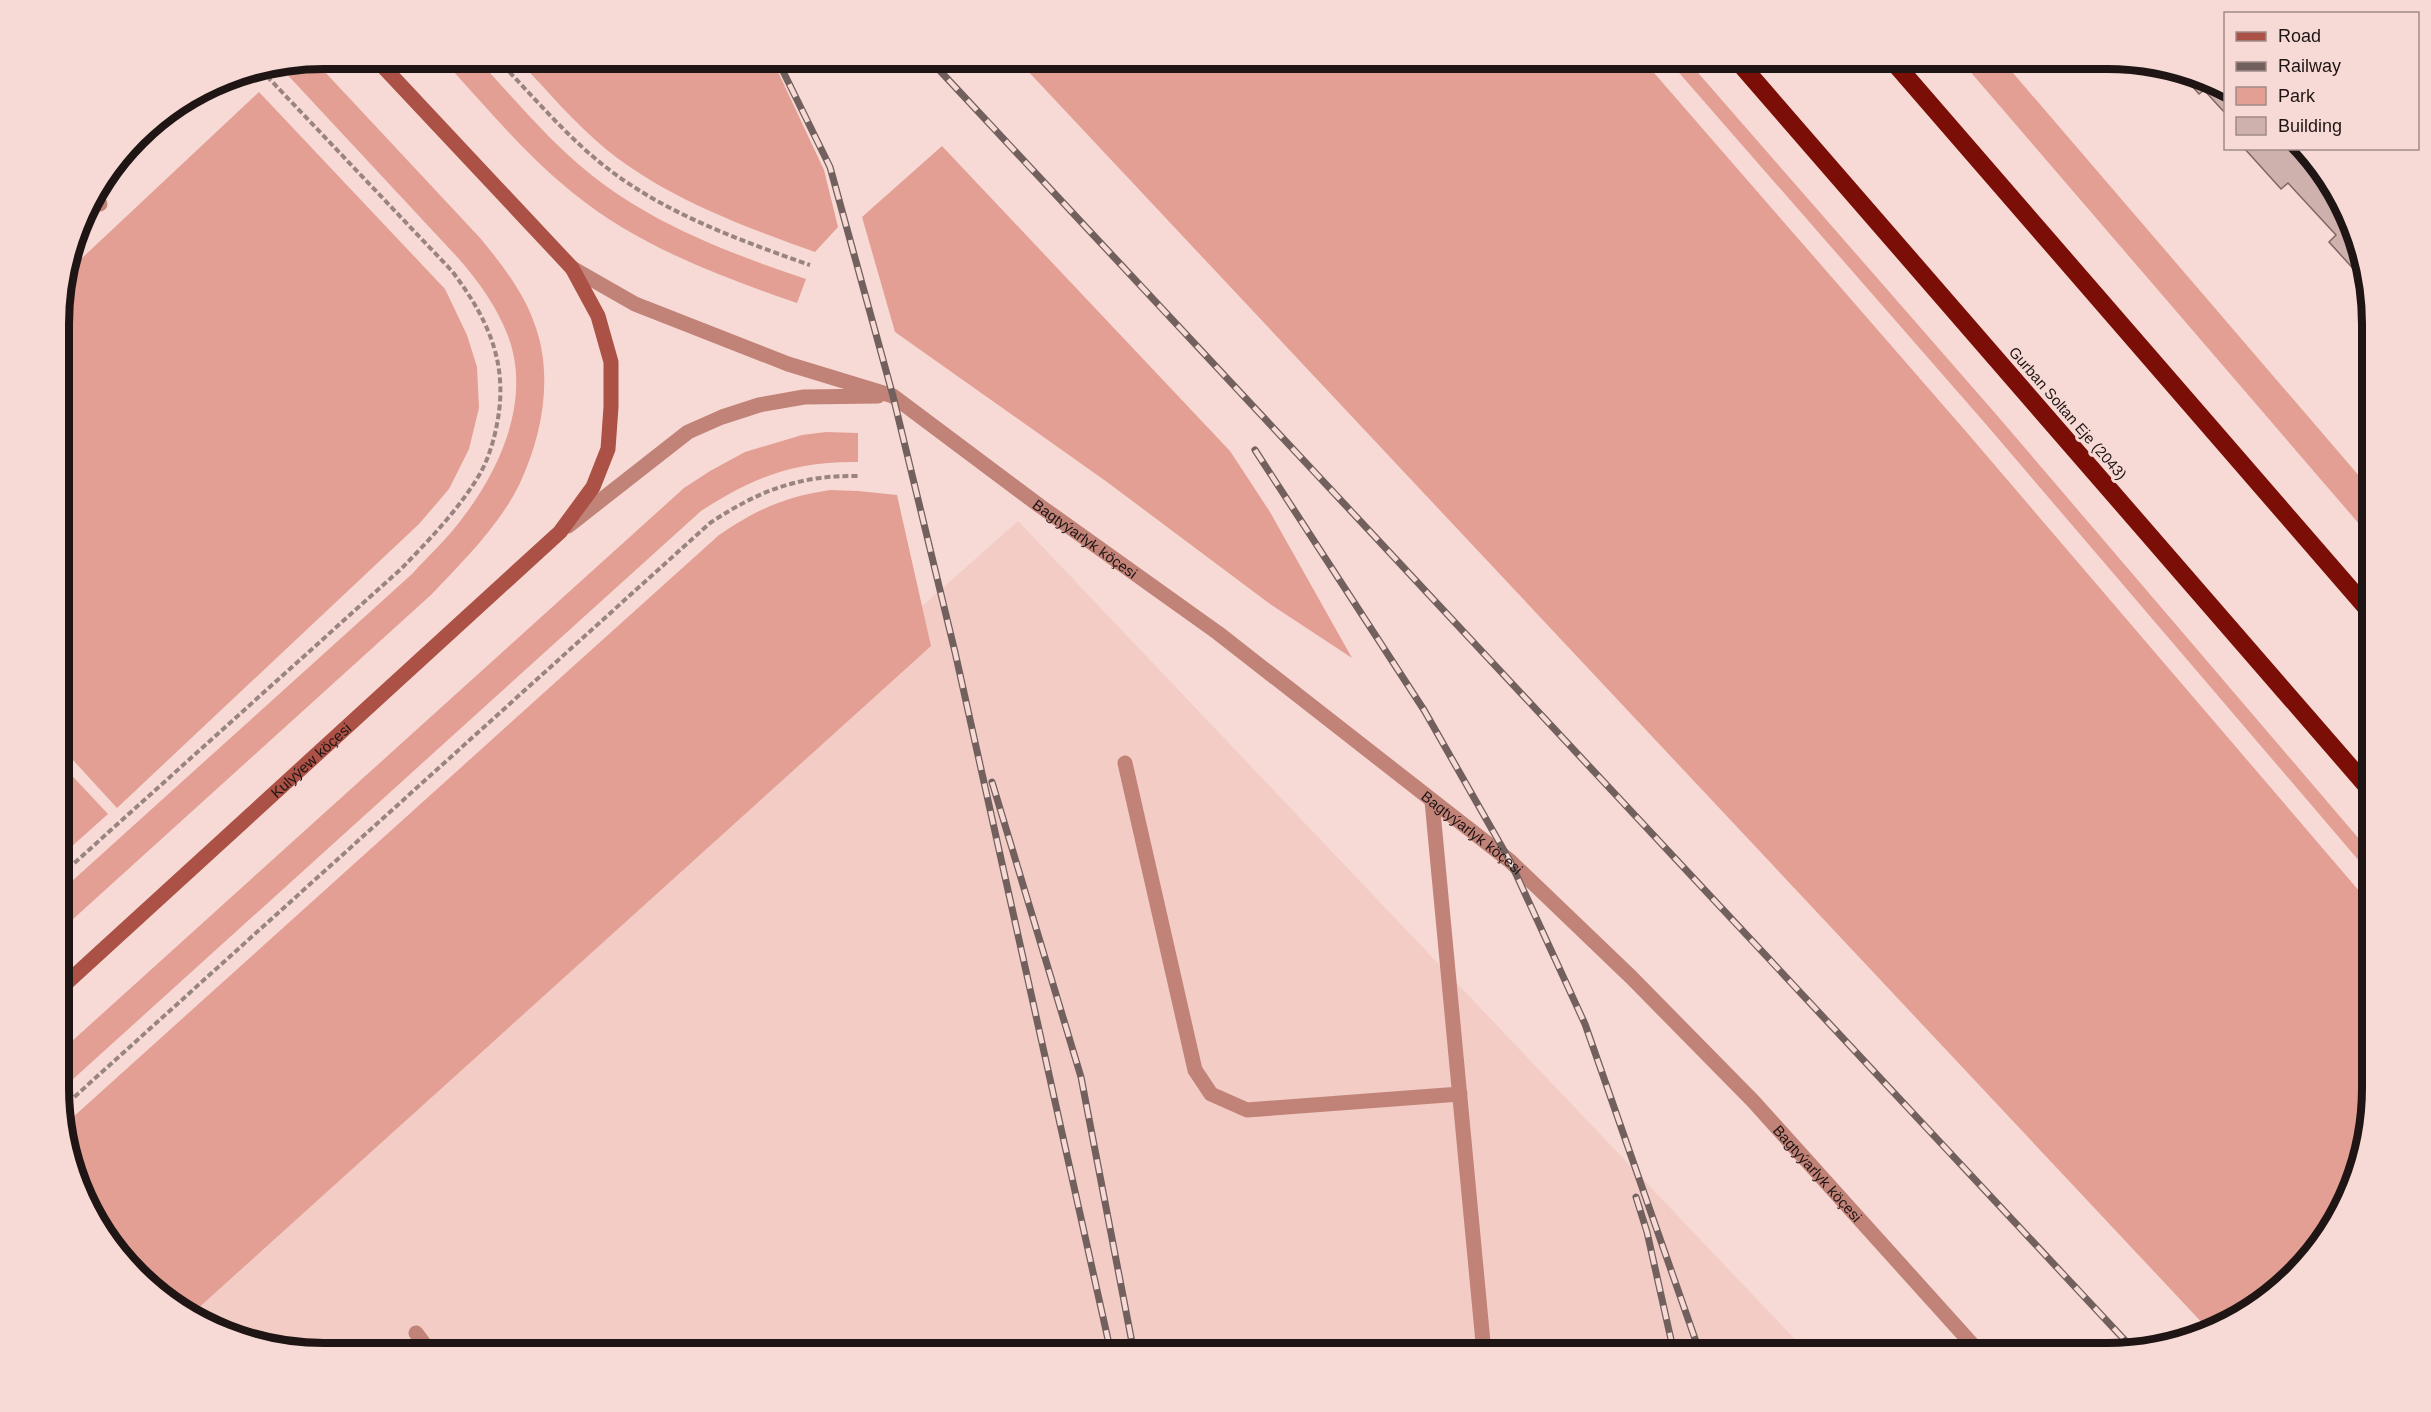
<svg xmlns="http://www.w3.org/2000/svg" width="2431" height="1412" font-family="Helvetica,sans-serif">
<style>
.built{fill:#f2ccc5}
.green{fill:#e39f94}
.building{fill:#ceb1ac;stroke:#806662;stroke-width:1.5}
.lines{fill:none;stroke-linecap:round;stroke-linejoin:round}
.path{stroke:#998481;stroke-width:4;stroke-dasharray:6 3;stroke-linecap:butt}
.lane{stroke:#c18278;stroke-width:15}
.street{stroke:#c18278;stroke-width:15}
.secondary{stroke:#ab5145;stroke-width:15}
.highway{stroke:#7b0f08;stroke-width:18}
.rail-casing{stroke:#71605d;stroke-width:7}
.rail{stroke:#f7dad5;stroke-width:4.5;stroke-dasharray:14;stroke-linecap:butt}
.labels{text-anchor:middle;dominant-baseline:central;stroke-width:6;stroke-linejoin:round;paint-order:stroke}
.street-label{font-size:15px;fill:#1f1514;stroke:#f7dad5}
.rim{fill:none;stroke:#1f1514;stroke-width:8}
</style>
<rect width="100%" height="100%" fill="#f7dad5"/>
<path class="built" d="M1018 521 1808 1353H323L255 1344 191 1318 158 1285Z"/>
<path class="green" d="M442 59H477C513 97 548 140 589 173 652 224 729 253 806 279L797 303C719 276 638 246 573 193 524 154 484 104 442 59Z
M517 59H772L824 170 838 227 815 252C743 226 668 199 607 150 574 123 546 89 517 59Z
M1036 59H1642L1969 435 2372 906V1105L2337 1221 2295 1276 2240 1318 2207 1328 1025 68Z
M1667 59H1686L1995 413 2372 854V876L1984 422Z
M1962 59H2001L2372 491V539L1968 69Z
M294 65H311L325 72 481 239C503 266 525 294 536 328 553 378 542 436 520 483 500 525 463 561 432 594L61 930V891L412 574C428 556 447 539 461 520 500 470 532 399 508 336 497 307 479 282 459 259L283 70Z
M259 92 445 289 467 335 477 367 479 408 469 449 449 489 419 524 117 808 61 747V290L66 273Z
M942 146 1230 451 1270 512 1352 658 1270 604 1107 482 895 332 862 217Z
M826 432 858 433V462C795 461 753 477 701 511L61 1090V1051L684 488 710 471 745 452 802 435Z
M830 490 858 491 897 495 931 646 195 1311 205 1324 191 1318 103 1235 62 1127 719 535C758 509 784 497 830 490Z
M61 764 108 814 61 856Z"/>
<path class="building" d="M2176 68 2226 88V114L2204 90 2199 94Z
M2244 148H2298L2328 177 2358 238 2368 285 2329 242 2336 235 2288 183 2281 189Z"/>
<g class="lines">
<path class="path" d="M497 59C530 93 561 130 597 160 658 211 736 239 810 265
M61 875 402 568C430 539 461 507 481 472 489 457 494 440 497 424 509 363 488 319 452 271L262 71
M61 1109 710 523C758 491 799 475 858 476"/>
<path class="lane" d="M93 197 100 204
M1125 763 1195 1070 1211 1094 1247 1110 1460 1094
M1432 801 1484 1353
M416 1333 431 1353"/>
<g class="street">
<path id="s1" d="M572 268 635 304 788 364 893 396 1040 506 1218 633 1510 861 1631 977 1753 1101 1980 1353"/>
<path d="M568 526 688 432 722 417 759 405 804 397 878 396"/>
</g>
<path class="secondary" id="s2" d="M61 988 560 532 593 487 608 449 611 407V362L598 316 572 268 376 59"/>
<path class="highway" d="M1736 59 2372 792
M1891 59 2372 614"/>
<defs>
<path id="rail" d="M777 59 830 167 893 396 955 652 1111 1353
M929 59 2134 1350
M1255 450 1424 710 1510 861 1585 1024 1700 1353
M992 782 1081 1077 1134 1353
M1636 1197 1647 1232 1674 1353"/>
</defs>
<use href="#rail" class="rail-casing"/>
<use href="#rail" class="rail"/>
</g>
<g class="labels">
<g class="street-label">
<text transform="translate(2068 413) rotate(49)">Gurban Soltan Eje (2043)</text>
<text stroke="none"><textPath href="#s1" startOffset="586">Bagtyýarlyk köçesi</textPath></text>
<text stroke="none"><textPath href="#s2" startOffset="338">Kulyýew köçesi</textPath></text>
<text stroke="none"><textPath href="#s1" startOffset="1072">Bagtyýarlyk köçesi</textPath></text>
<text stroke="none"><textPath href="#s1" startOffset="1558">Bagtyýarlyk köçesi</textPath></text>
</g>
</g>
<path d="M0 0H2431V1412H0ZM324 69H2107A255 255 0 0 1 2362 324V1088A255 255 0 0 1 2107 1343H324A255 255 0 0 1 69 1088V324A255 255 0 0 1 324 69Z" fill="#f7dad5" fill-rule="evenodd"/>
<path class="rim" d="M324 69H2107A255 255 0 0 1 2362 324V1088A255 255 0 0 1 2107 1343H324A255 255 0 0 1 69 1088V324A255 255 0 0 1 324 69Z"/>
<rect x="2224" y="12" width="195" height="138" fill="#f7dad5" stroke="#a18b88" stroke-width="1.5"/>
<rect x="2236" y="32" width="30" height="9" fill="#ab5145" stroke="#a18b88" stroke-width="1.5"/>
<text x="2278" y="42" font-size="18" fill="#1f1514">Road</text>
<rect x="2236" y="62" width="30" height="9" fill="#71605d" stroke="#a18b88" stroke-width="1.5"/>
<text x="2278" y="72" font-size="18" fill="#1f1514">Railway</text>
<rect x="2236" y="87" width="30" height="18" fill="#e39f94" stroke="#a18b88" stroke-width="1.5"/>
<text x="2278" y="102" font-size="18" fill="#1f1514">Park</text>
<rect x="2236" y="117" width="30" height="18" fill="#ceb1ac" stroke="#a18b88" stroke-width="1.5"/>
<text x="2278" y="132" font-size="18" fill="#1f1514">Building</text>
</svg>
